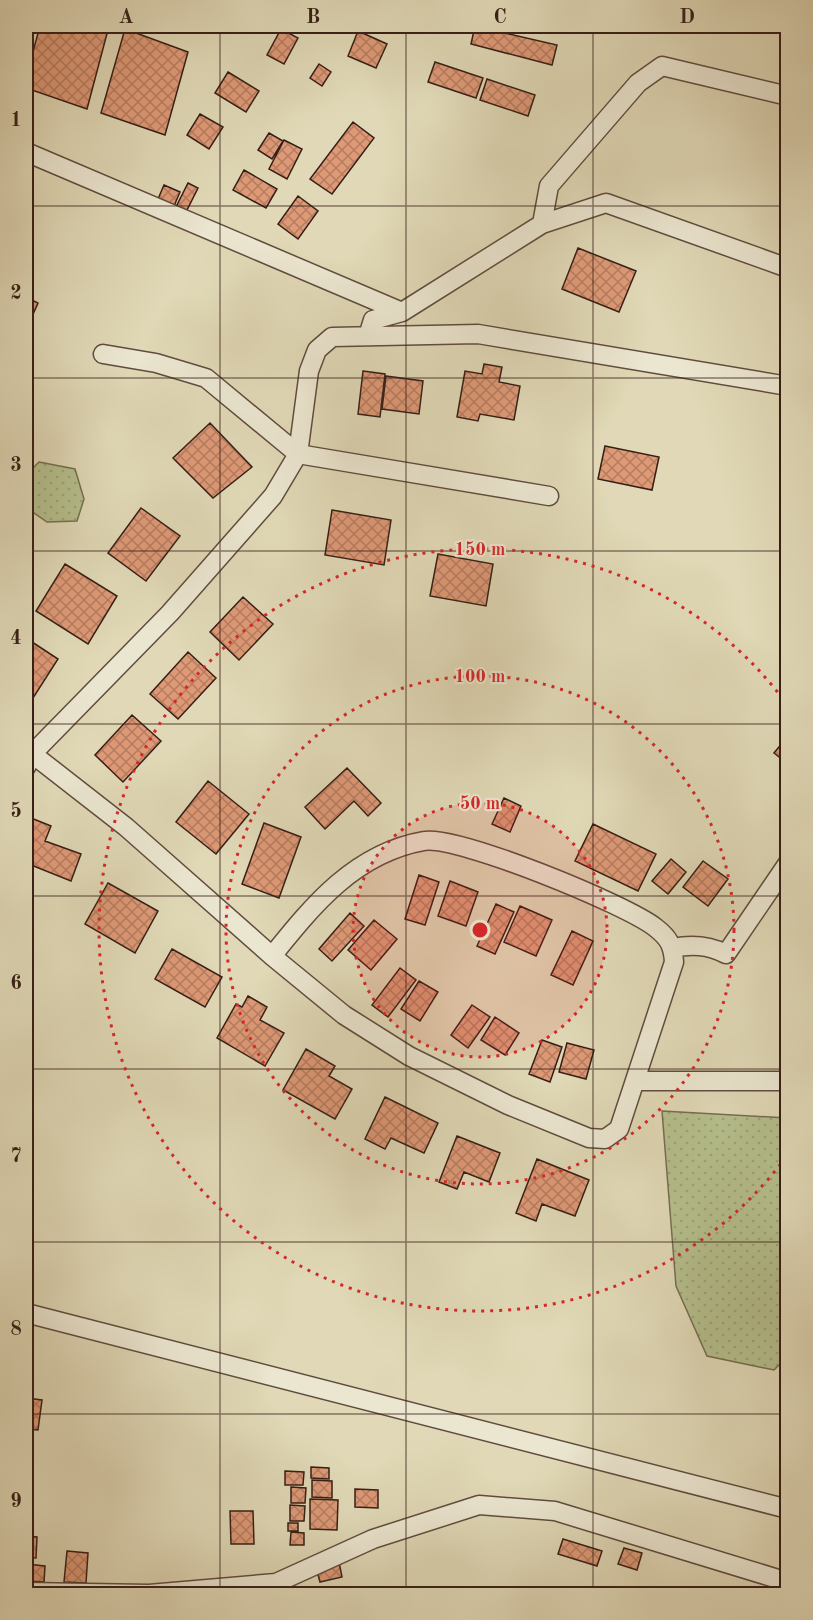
<svg xmlns="http://www.w3.org/2000/svg" width="813" height="1620" font-family="'Old Standard TT',serif">
<style>
.grass{fill:url(#grass-dots);stroke:#766e51;stroke-width:1.5}
.building{fill:url(#building-cross-hatch);stroke:#361e16;stroke-width:1.5}
.lines{fill:none;stroke-linecap:round;stroke-linejoin:round}
.minor-casing{stroke:#604c3e;stroke-width:21}
.minor{stroke:#ebe6d0;stroke-width:18}
.grid{fill:none;stroke:#361e16;stroke-width:1.5;stroke-opacity:0.55}
.ring{fill:none;stroke:#d62828;stroke-width:3;stroke-dasharray:3 6}
.centre{fill:#d62828;stroke:#ebe6d0;stroke-width:3}
.ring-label{font-size:18px;text-anchor:middle;font-weight:bold;fill:#d62828;stroke:#ebe6d0;stroke-width:4.5;stroke-linejoin:round;paint-order:stroke}
.neatline{fill:none;stroke:#361e16;stroke-width:2}
.grid-label{font-size:20px;text-anchor:middle;font-weight:bold;fill:#361e16}
</style>
<defs>
<pattern id="grass-dots" width="8" height="8" patternUnits="userSpaceOnUse" patternTransform="scale(1.5)"><rect width="8" height="8" fill="#b5be8c"/><path d="M2 2h.1M6 6h.1" fill="none" stroke="#9ca378" stroke-width="1.8" stroke-linecap="round"/></pattern>
<pattern id="building-cross-hatch" width="8" height="8" patternUnits="userSpaceOnUse" patternTransform="scale(1.5)"><rect width="8" height="8" fill="#de9976"/><path d="M0 0l8 8M0 8l8-8" fill="none" stroke="#b57c60"/></pattern>
</defs>
<rect width="100%" height="100%" fill="#e0d8b6"/>
<filter id="stains"><feTurbulence type="fractalNoise" baseFrequency=".00333" numOctaves="4"/><feColorMatrix values="0 0 0 0 .2 0 0 0 0 .09 0 0 0 0 .02 0 0 0 .5 -.17"/></filter>
<radialGradient id="worn" r=".72"><stop offset=".6" stop-color="#630" stop-opacity="0"/><stop offset="1" stop-color="#630" stop-opacity=".3"/></radialGradient>
<path class="grass" d="M39 462 75 469 84 499 77 521 47 522 27 508 26 475Z
M662 1111 787 1118V1357L774 1370 707 1356 676 1286Z"/>
<path class="building" d="M40 26H109L87 109 26 88V77Z
M354 26H372L370 32Z
M475 26 557 45 552 65 471 44Z
M125 29 188 52 165 135 101 113Z
M281 29 298 38 284 64 267 55Z
M358 31 387 44 376 68 348 56Z
M435 62 483 78 476 98 428 82Z
M319 64 331 72 322 86 310 78Z
M228 72 259 91 246 112 215 93Z
M487 79 535 95 528 116 480 100Z
M200 114 223 127 209 149 187 135Z
M353 122 374 138 332 194 310 179Z
M269 133 283 141 272 159 258 150Z
M284 140 302 149 287 179 269 169Z
M244 170 277 189 266 208 233 190Z
M188 183 198 188 186 212 176 207Z
M164 185 180 192 174 206 158 199Z
M298 196 318 211 298 239 278 224Z
M578 248 636 271 619 312 562 289Z
M26 297 38 303 26 330Z
M484 364 502 367 499 382 520 386 514 420 480 414 478 421 457 417 465 371 482 374Z
M363 371 385 374 380 417 358 414Z
M386 376 423 381 419 414 382 409Z
M210 423 252 467 213 498 173 458Z
M605 446 659 457 652 490 598 479Z
M141 508 180 536 146 581 108 553Z
M332 510 391 520 384 565 325 555Z
M438 554 493 564 486 606 430 596Z
M65 564 117 596 88 644 36 611Z
M243 597 273 624 239 660 210 632Z
M26 638 58 659 26 709Z
M188 652 216 678 178 719 150 694Z
M132 715 161 741 123 782 95 755Z
M788 736V764L774 753Z
M347 768 381 803 368 816 354 801 325 829 305 807Z
M208 781 249 814 216 854 176 822Z
M504 798 521 806 510 832 492 824Z
M31 818 51 826 45 841 81 854 71 881 26 863V832Z
M264 823 301 837 279 898 242 884Z
M593 824 656 854 638 891 575 861Z
M671 859 686 872 668 894 652 881Z
M703 861 728 879 708 906 683 887Z
M419 875 439 882 425 925 405 919Z
M450 881 478 892 466 926 438 916Z
M108 883 158 911 135 953 85 924Z
M496 904 514 912 495 954 477 946Z
M520 906 552 920 536 956 504 942Z
M350 913 364 926 332 961 319 949Z
M374 920 397 939 371 970 348 950Z
M572 931 593 941 573 985 551 975Z
M172 949 222 977 205 1007 155 979Z
M400 968 416 980 388 1017 372 1005Z
M419 981 438 992 420 1021 401 1009Z
M248 996 267 1007 260 1020 284 1033 265 1066 217 1038 236 1004 242 1007Z
M472 1005 490 1017 468 1048 451 1035Z
M495 1017 519 1033 505 1055 481 1040Z
M542 1040 562 1047 550 1082 529 1074Z
M567 1043 594 1050 586 1079 559 1072Z
M306 1049 335 1066 329 1076 352 1089 335 1119 283 1090Z
M385 1097 438 1123 424 1153 391 1138 385 1149 365 1139Z
M457 1136 500 1153 489 1182 464 1172 457 1189 439 1182Z
M537 1159 589 1180 575 1216 542 1204 536 1221 516 1213Z
M26 1398 42 1400 38 1430 26 1429Z
M311 1467 329 1468V1479L311 1478Z
M285 1471 304 1472 303 1485H285Z
M312 1480 332 1481V1498L312 1497Z
M291 1487 306 1488 305 1503H291Z
M355 1489 378 1490V1508L355 1507Z
M310 1499 338 1500 337 1530 310 1529Z
M290 1505 305 1506 304 1521H290Z
M230 1511H253L254 1544H231Z
M288 1523H298V1531H288Z
M291 1532 304 1533V1545H290Z
M26 1536 37 1537 36 1558 26 1557Z
M563 1539 602 1551 597 1566 558 1554Z
M624 1548 642 1553 637 1570 618 1564Z
M67 1551 88 1553 86 1583 64 1582Z
M339 1562 342 1577 320 1582 316 1567Z
M26 1564 45 1566 44 1582 26 1581Z"/>
<g class="lines">
<defs>
<path id="minor" d="M26 152 402 312 542 224 606 203 788 268
M542 224 549 186 638 83 662 66 788 96
M368 336 373 320 402 312
M103 354 156 363 206 378 298 454 549 496
M26 749 126 827 272 956 344 1015 409 1056 508 1105 589 1138 605 1139 619 1129 674 962C673 946 669 938 656 928 628 905 457 835 424 841 355 853 313 905 272 956
M26 767 33 753 170 613 273 496 298 454 309 371 317 350 332 337 478 334 788 386
M673 948C692 944 708 945 726 954L788 863
M636 1081H788
M26 1313 788 1509
M26 1592 149 1594 276 1583 373 1539 479 1505 555 1511 788 1582"/>
</defs>
<use href="#minor" class="minor-casing"/>
<use href="#minor" class="minor"/>
</g>
<path class="grid" d="M220 26V1594M406 26V1594M593 26V1594M26 206H788M26 378H788M26 551H788M26 724H788M26 896H788M26 1069H788M26 1242H788M26 1414H788"/>
<circle cx="480" cy="930" r="127" fill="#d62828" fill-opacity=".12"/>
<g class="ring">
<circle cx="480" cy="930" r="127"/>
<circle cx="480" cy="930" r="254"/>
<path d="M786 1157A381 381 0 1 1 786 703"/>
</g>
<circle cx="480" cy="930" r="9" class="centre"/>
<g class="ring-label">
<text x="480" y="555">150 m</text>
<text x="480" y="682">100 m</text>
<text x="480" y="809">50 m</text>
</g>
<rect width="813" height="1620" fill="none" stroke="#e0d8b6" stroke-width="66"/>
<rect x="33" y="33" width="747" height="1554" class="neatline"/>
<g class="grid-label">
<text x="126" y="23">A</text>
<text x="313" y="23">B</text>
<text x="500" y="23">C</text>
<text x="687" y="23">D</text>
<text x="16" y="126">1</text>
<text x="16" y="299">2</text>
<text x="16" y="471">3</text>
<text x="16" y="644">4</text>
<text x="16" y="817">5</text>
<text x="16" y="989">6</text>
<text x="16" y="1162">7</text>
<text x="16" y="1335">8</text>
<text x="16" y="1507">9</text>
</g>
<rect width="100%" height="100%" filter="url(#stains)"/>
<rect width="100%" height="100%" fill="url(#worn)"/>
</svg>
